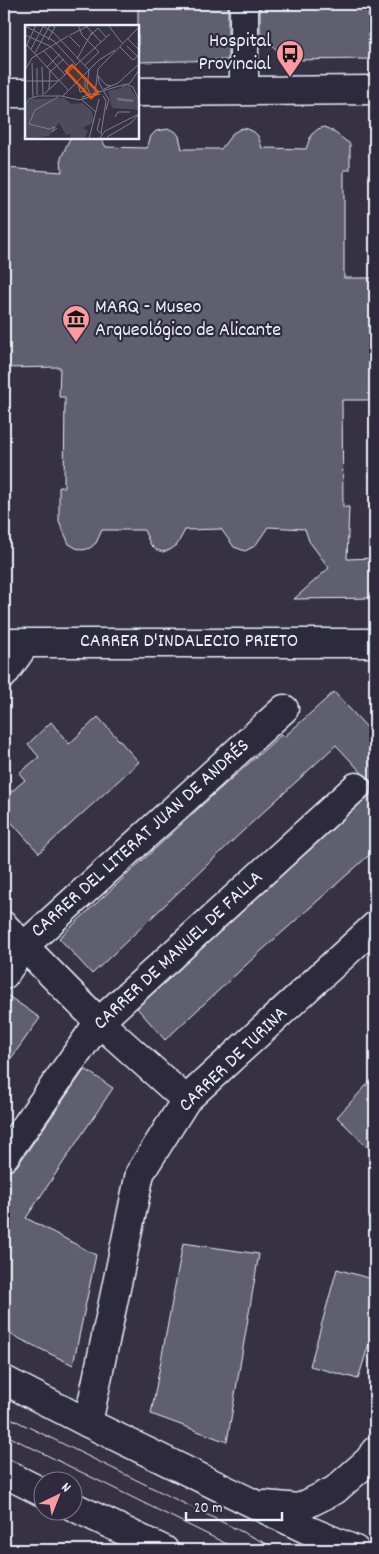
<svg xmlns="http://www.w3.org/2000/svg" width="379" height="1554" font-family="Dekko,sans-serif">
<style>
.building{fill:#605e6e;stroke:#e8f1f8}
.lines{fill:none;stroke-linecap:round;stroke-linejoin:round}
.minor-casing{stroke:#e8f1f8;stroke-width:31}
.major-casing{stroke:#e8f1f8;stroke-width:31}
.minor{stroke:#2f2a3d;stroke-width:28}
.major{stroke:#2f2a3d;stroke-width:28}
.tram{stroke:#e8f1f8;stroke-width:1}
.labels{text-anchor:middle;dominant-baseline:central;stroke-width:4.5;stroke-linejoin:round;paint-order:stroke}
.poi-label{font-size:20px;fill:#e8f1f8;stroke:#2f2a3d;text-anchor:end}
.street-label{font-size:20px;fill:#e8f1f8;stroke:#2f2a3d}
.inset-river{fill:none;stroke:#70717f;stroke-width:2.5}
.inset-road{fill:none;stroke:#7d7e8c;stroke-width:1}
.view{fill:#e8590c;fill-opacity:0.15;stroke:#e8590c;stroke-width:2.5}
.inset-edge{fill:none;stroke:#e8f1f8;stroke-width:2.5}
</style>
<rect width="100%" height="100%" fill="#363244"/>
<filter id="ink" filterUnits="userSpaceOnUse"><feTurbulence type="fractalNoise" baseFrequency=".02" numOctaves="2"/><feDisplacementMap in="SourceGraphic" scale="10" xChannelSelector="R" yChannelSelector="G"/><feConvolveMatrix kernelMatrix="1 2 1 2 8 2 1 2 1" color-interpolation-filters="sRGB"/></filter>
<g filter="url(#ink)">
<path class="building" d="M138 4H228V60L138 62Z
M260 4H375V59L286 60 260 32Z
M324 127 331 130 350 144V170H344V278H375V400H342L343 507H349L347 559 375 558V598L294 599 329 568 309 541 305 529 268 527 255 546 245 551 234 547 221 529 185 530 177 545 170 550 163 552 156 550 150 544 144 530H102L96 543 90 548 83 550 76 548 69 544 59 521V487H64L65 397H59L60 367 4 368V168L62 172 61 158 70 138H101L106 147 147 148 151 136 156 131 169 129 175 131 179 136 182 149H221L233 133 242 128 248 129 254 132 258 136 262 148 306 149 311 135 318 129Z
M334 692 375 736V788L367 776 362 773 336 745 244 830 92 974 59 938 213 795 282 734 284 737Z
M98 717 139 762 39 853 4 814V798L25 780 19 773 39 757 28 744 51 722 69 744Z
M375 790V850L259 953 165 1040 137 1008Z
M4 993 40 1018 4 1068Z
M85 1069 113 1088 26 1218 96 1255 73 1365 4 1331V1174L17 1166Z
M375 1076V1154L337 1117Z
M183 1243 259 1254 227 1442 151 1414Z
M337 1269 375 1280V1324L358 1379 310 1366Z"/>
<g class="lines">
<defs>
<path id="minor" d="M244 4V91
M138 92 375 90
M4 93H26
M4 643H375
M4 674 26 643
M4 926 99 1022 186 1100
M4 975 24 946 284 709
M4 1157 99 1022 356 787
M88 1423 140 1173 186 1100 375 926"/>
<path id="major" d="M4 1380 88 1423 310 1531 355 1550
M4 1473 42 1492
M265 1505 299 1508 335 1490 369 1460 375 1451
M72 1506 164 1550"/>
</defs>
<use href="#minor" class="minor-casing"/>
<use href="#major" class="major-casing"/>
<use href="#minor" class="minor"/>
<use href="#major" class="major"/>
<path class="tram" d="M4 1415 279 1550
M4 1434 239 1550"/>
</g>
</g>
<defs>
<symbol id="bus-pin" viewBox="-11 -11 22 30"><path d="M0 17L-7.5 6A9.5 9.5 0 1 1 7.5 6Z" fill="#ff9aa2" stroke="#2f2a3d"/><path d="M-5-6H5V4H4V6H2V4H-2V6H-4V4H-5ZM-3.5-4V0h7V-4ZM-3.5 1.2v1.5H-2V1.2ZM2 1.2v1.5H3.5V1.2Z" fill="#111"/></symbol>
<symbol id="museum-pin" viewBox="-11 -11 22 30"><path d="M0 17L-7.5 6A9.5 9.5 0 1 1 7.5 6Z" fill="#ff9aa2" stroke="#2f2a3d"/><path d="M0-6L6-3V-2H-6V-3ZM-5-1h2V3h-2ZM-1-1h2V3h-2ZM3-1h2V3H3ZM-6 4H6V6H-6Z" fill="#111"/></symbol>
</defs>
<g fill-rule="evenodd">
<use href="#bus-pin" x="274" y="38" width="32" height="43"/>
<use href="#museum-pin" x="60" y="303" width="32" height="43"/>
</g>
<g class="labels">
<g class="poi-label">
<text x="271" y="42">Hospital<tspan x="271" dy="23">Provincial</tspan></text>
<text x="95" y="308" text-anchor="start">MARQ - Museo<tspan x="95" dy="23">Arqueológico de Alicante</tspan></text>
</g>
<g class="street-label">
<text x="189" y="642">CARRER D'INDALECIO PRIETO</text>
<text transform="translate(141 839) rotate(-42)">CARRER DEL LITERAT JUAN DE ANDRÉS</text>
<text transform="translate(179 951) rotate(-43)">CARRER DE MANUEL DE FALLA</text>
<text transform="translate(234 1060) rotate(-44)">CARRER DE TURINA</text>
</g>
</g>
<g transform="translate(25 25)">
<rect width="114" height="114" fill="#363244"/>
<path d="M104 61 114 77V85L87 83 83 66ZM39 73 46 79 57 78 67 86 69 97 58 103 63 106 59 114H44L46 109 41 110 34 98 24 111 0 114V83L6 74Z" fill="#4d4b5c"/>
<path class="inset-river" d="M92 74 108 76"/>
<path class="inset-road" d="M16 0 28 7 64 45M53 0 57 10 74 27 60 40M83 0 97 18M0 1 29 16 51 40M62 2 76 17M0 10 25 21 47 44M45 10 65 0M66 10 73 3 81 12M44 11 55 22M103 14 114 25M23 15 30 2 27 0M0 18 43 65M102 21 113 32M95 22 108 35 114 30M0 24 11 0M6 24 19 0M19 26 40 50M10 28 25 0M52 34 67 7M7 38 8 72M17 42 18 70M22 42 35 29M12 43V70M1 44V24M0 45 7 33 43 11M64 45 62 62 65 69M26 46 39 34M73 50 74 58 84 75 81 85M73 51 81 60 86 61M0 56H33M54 62 55 67 60 66V54M97 62 105 58 114 45M79 64 93 58 114 39M24 65 25 45M70 68 73 44 114 2M19 69 85 9M38 71 74 35 90 25M57 72 101 59 108 62 114 76M56 74 71 87M0 82 4 74 13 71H36L54 75 75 69M90 92 93 87H105M75 93 72 105 77 109M32 103 27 107 30 102 24 104 4 99 10 85 33 72M76 109 81 76 78 71M82 112 106 98 114 89M64 114 74 74M74 114 80 106 114 89"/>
<path class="view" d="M47 40 73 67 66 73 41 46Z"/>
<rect width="114" height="114" class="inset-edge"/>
</g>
<rect width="379" height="1554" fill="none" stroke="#2f2a3d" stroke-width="20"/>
<rect x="10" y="10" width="359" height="1534" fill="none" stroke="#e8f1f8" stroke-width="2" filter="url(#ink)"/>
<g transform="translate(58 1496) rotate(43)"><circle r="24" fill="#2f2a3d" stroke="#797a88"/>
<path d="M0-4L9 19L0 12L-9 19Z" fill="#ff9aa2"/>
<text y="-8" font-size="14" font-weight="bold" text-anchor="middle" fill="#e8f1f8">N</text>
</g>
<path d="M186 1512v8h96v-8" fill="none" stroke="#e8f1f8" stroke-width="2.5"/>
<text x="194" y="1512" font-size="15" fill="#e8f1f8" stroke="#2f2a3d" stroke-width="4" paint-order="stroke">20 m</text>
</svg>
